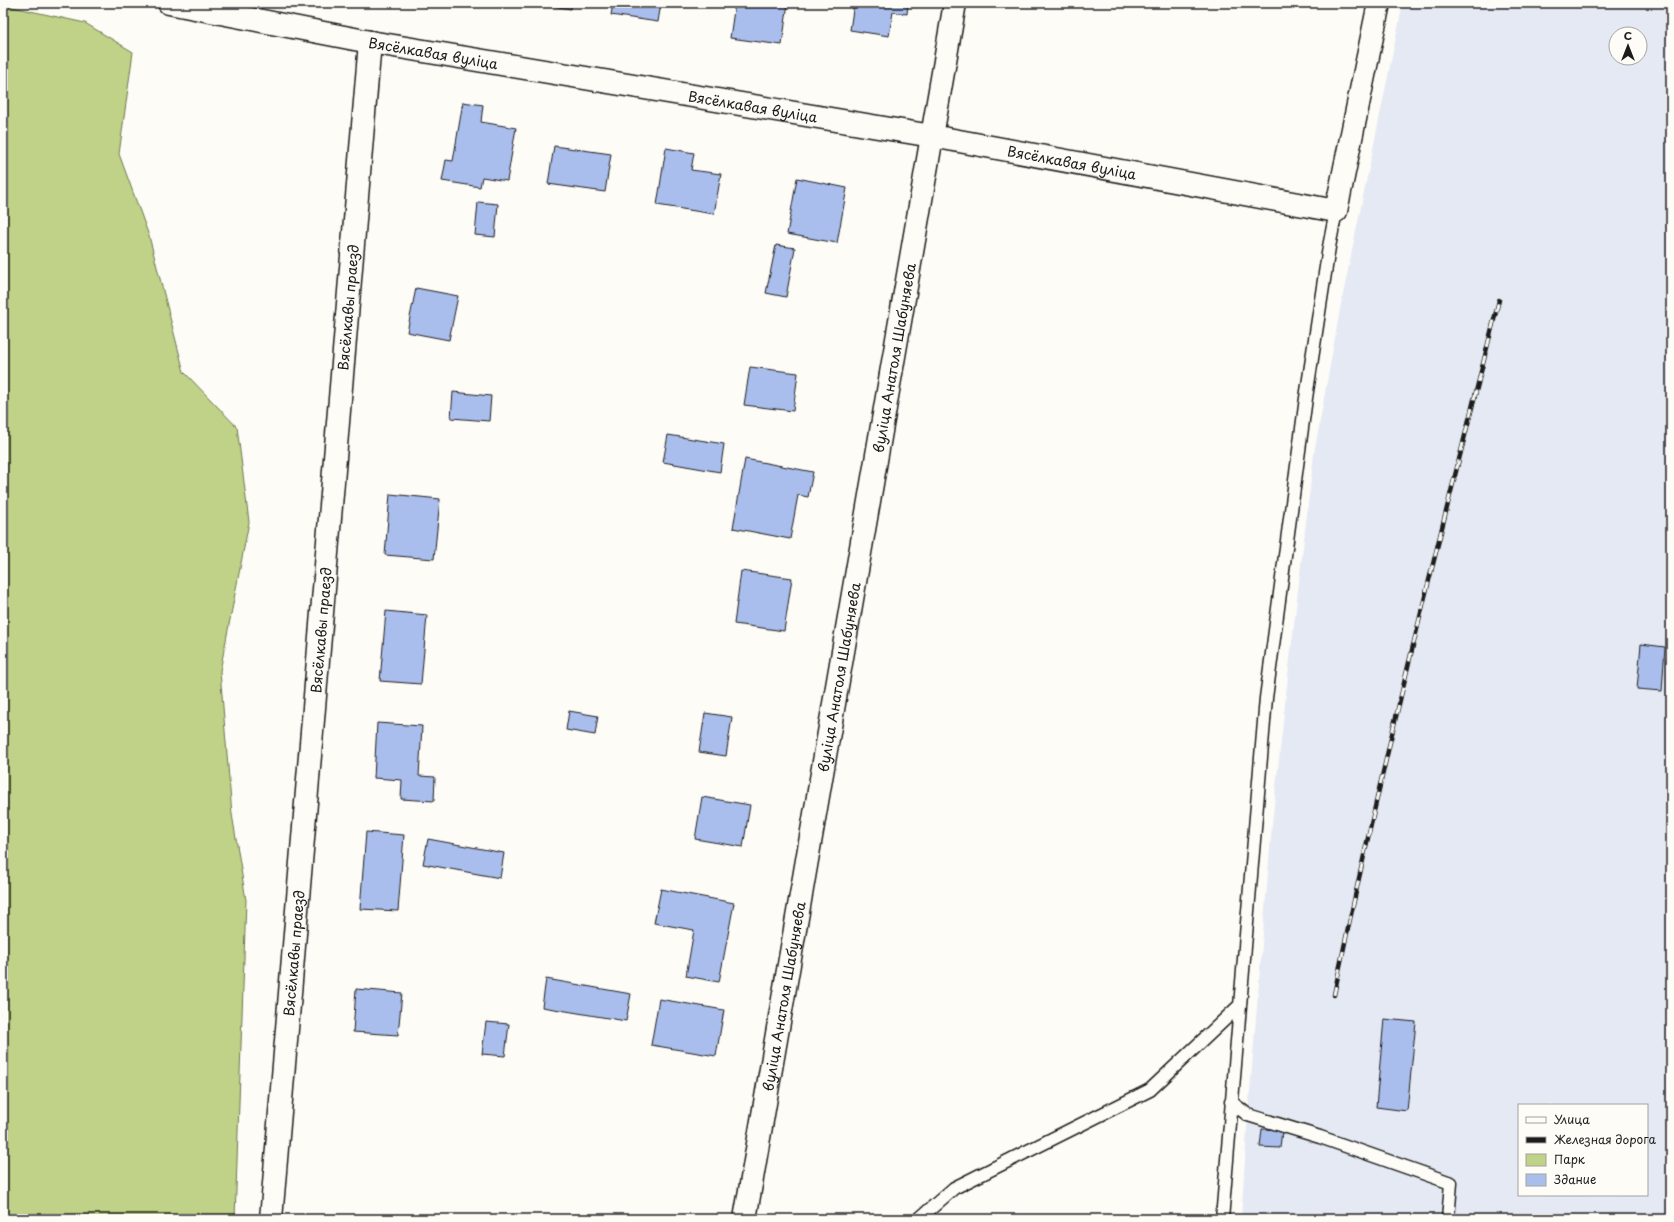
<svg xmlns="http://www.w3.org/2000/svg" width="1674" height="1222" font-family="'Playpen Sans',sans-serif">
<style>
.built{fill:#e4e9f4;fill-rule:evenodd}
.green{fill:#bfd287;stroke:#6e7752}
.building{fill:#aabeed;stroke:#1c1c1c}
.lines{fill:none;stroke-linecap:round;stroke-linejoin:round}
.service-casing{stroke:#1c1c1c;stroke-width:15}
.minor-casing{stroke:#1c1c1c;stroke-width:25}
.service{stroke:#fdfcf7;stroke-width:12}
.minor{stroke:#fdfcf7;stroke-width:22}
.rail-casing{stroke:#1c1c1c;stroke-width:4.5}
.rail{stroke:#fdfcf7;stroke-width:3;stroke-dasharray:9;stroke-linecap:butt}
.labels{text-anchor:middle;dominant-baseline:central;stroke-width:3;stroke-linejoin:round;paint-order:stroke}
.street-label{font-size:14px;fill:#1c1c1c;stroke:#fdfcf7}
</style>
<rect width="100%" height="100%" fill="#fdfcf7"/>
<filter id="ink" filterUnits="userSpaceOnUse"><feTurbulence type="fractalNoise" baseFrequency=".025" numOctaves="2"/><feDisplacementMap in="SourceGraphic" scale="8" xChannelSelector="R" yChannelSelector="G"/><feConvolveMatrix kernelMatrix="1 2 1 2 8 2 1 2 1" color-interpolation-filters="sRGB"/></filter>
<g filter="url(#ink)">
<path class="built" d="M1403 3H1671V1219H1241L1248 1115 1272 824 1288 676 1314 454 1341 304ZM1616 34H1640V58H1616ZM1519 1105H1647V1195H1519Z"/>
<path class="green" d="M3 5 85 23 133 52 119 154 149 236 184 372 237 427 249 522 220 671 232 814 246 900 235 1219H3Z"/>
<path class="building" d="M532 3H572L571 9Z
M613 3H661L658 22 611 15Z
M735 3H788L782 45 730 38Z
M854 3H908L907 14 893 12 889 36 850 30Z
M463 102 483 105 481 122 516 128 507 181 482 177 480 187 442 181 446 160 453 161Z
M554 146 611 154 605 192 548 184Z
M666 148 694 153 691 170 721 174 714 214 657 205Z
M797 178 847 188 837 243 787 234Z
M478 202 498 204 495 237 475 235Z
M776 245 795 248 786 297 766 293Z
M416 288 458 296 449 340 407 332Z
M750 367 798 373 793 411 744 405Z
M453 392 491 396 489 421 451 418Z
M668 435 724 444 720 472 663 462Z
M745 459 813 472 808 497 798 495 790 539 733 528Z
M390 494 440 499 434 559 385 555Z
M741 571 792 578 784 631 734 624Z
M386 611 427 615 421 684 380 681Z
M1641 644 1665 647 1662 691 1637 689Z
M569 711 598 716 595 735 566 730Z
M705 713 732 717 726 756 699 752Z
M377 723 422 726 419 776 435 777 434 801 401 799 402 780 374 778Z
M702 797 750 805 743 847 695 839Z
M366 832 404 835 398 911 360 909Z
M428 839 504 853 500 878 423 864Z
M661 889 734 903 719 982 686 976 694 930 654 923Z
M546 979 631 994 626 1021 542 1007Z
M356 989 402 993 398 1035 353 1032Z
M659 999 724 1010 716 1056 651 1045Z
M1384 1019 1416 1022 1407 1111 1376 1107Z
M486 1022 509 1024 505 1056 482 1054Z
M1262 1129 1282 1130 1280 1148 1260 1147Z"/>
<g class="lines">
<defs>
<path id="service" d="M1231 1102 1248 1115 1320 1137 1451 1183 1448 1219
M919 1219 954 1188 1150 1090 1239 1006
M1222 1219 1266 698 1306 398 1329 247 1336 211"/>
<g id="minor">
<path id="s1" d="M169 3 370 42 932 136 1336 211 1379 3"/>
<path id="s2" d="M271 1219 370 42"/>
<path id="s3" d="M745 1219 955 3"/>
</g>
</defs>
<use href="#service" class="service-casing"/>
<use href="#minor" class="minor-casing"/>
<use href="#service" class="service"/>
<use href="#minor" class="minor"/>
<defs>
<path id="rail" d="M1334 995C1382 762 1441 531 1499 300"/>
</defs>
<use href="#rail" class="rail-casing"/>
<use href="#rail" class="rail"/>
</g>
</g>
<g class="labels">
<g class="street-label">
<text stroke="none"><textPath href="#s1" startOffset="269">Вясёлкавая вуліца</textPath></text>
<text stroke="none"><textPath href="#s1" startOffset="593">Вясёлкавая вуліца</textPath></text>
<text stroke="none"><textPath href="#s1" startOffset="917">Вясёлкавая вуліца</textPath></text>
<text stroke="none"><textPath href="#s2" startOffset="915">Вясёлкавы праезд</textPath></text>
<text stroke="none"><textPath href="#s3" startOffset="874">вуліца Анатоля Шабуняева</textPath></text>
<text stroke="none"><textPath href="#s2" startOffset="591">Вясёлкавы праезд</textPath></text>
<text stroke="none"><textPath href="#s3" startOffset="550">вуліца Анатоля Шабуняева</textPath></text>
<text stroke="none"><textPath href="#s2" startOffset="267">Вясёлкавы праезд</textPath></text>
<text stroke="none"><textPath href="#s3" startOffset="226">вуліца Анатоля Шабуняева</textPath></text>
</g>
</g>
<rect width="1674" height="1222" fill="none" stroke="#fdfcf7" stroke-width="16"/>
<rect x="8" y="8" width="1658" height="1206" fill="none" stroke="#1c1c1c" stroke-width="1.5" filter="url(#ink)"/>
<rect x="1518" y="1104" width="130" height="92" fill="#fdfcf7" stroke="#a3a29f"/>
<rect x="1526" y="1117" width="20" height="6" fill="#fdfcf7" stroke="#a3a29f"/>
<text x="1554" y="1124" font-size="12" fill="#1c1c1c">Улица</text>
<rect x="1526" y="1137" width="20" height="6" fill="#1c1c1c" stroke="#a3a29f"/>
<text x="1554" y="1144" font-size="12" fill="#1c1c1c">Железная дорога</text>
<rect x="1526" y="1154" width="20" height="12" fill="#bfd287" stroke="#a3a29f"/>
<text x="1554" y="1164" font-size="12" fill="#1c1c1c">Парк</text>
<rect x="1526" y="1174" width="20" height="12" fill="#aabeed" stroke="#a3a29f"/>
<text x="1554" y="1184" font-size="12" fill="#1c1c1c">Здание</text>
<g transform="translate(1628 46)"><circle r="19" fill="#fdfcf7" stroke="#a3a29f"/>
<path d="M0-3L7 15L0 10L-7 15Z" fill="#1c1c1c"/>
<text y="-6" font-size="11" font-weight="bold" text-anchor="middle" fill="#1c1c1c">С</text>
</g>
</svg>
